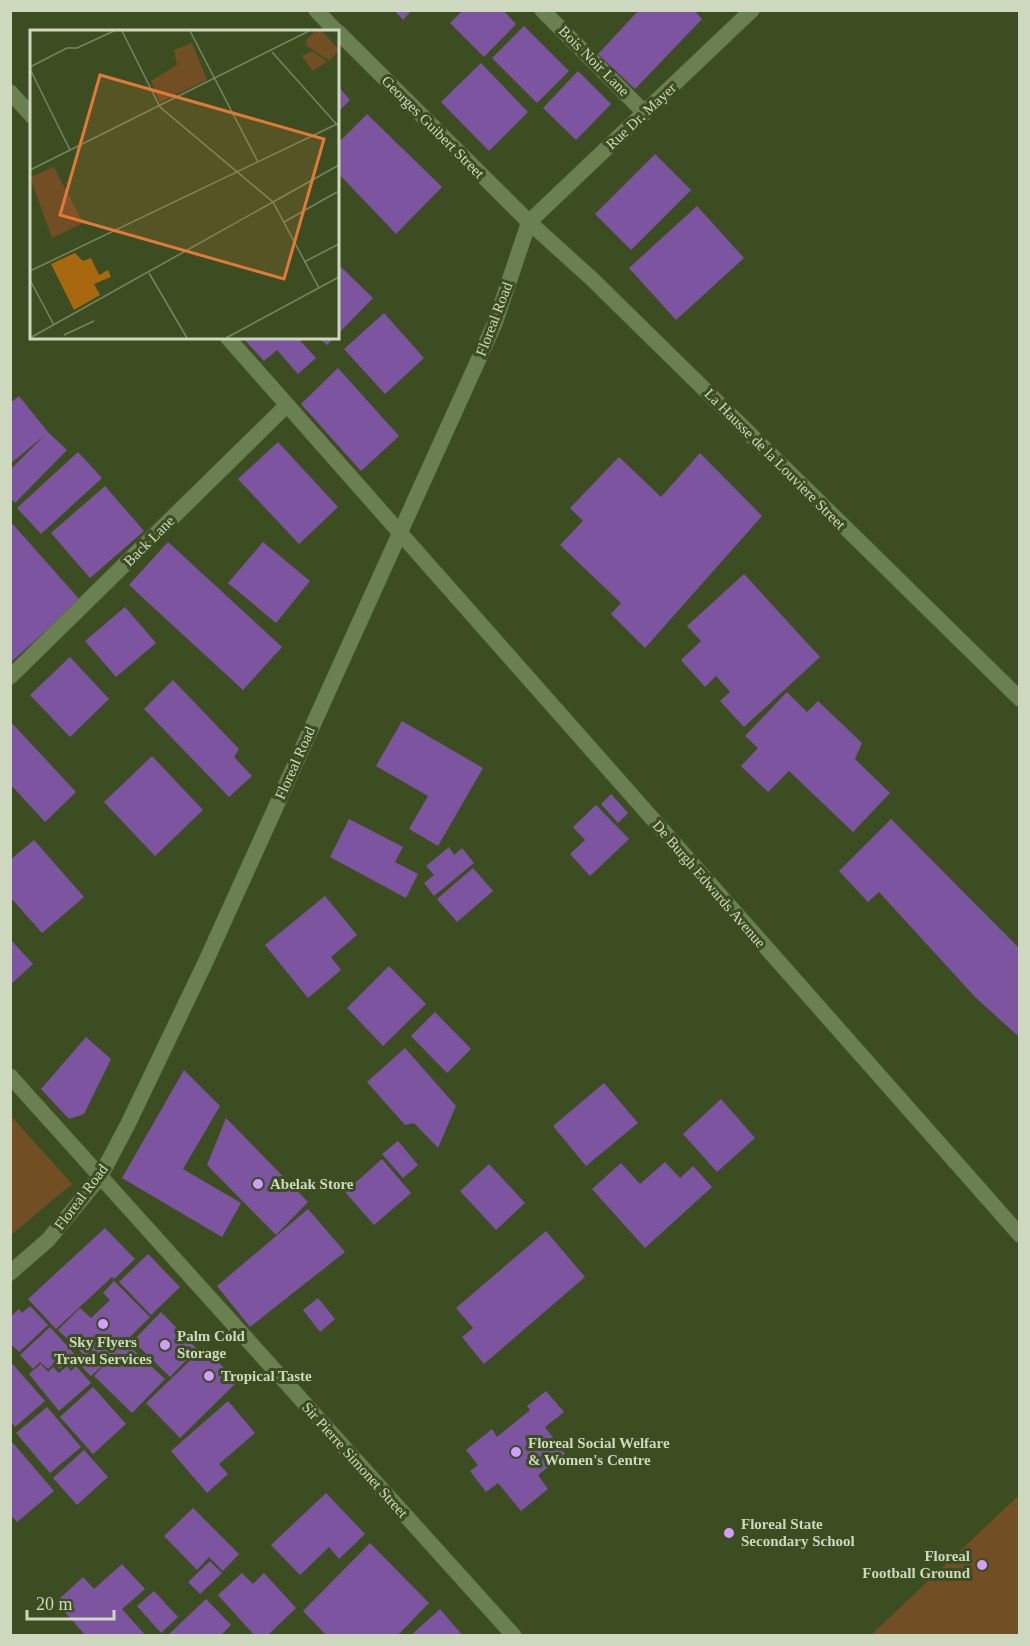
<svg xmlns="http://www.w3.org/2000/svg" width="1030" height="1646" font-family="'Times New Roman',serif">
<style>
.green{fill:#724e25}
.building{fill:#7d549f}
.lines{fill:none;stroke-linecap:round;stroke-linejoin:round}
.street-casing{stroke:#596841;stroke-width:16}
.secondary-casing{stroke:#596841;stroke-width:16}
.street{stroke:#6b8051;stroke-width:15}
.secondary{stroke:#6b8051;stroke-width:15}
.poi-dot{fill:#d19dfe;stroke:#3c4e21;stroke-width:2}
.labels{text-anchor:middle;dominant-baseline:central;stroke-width:6;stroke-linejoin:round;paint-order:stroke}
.street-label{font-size:15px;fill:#cdd8bf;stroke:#3c4e21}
.poi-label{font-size:15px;font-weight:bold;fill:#cdd8bf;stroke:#3c4e21;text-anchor:start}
.inset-road{fill:none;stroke:#768560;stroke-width:1.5}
.view{fill:#e17939;fill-opacity:0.15;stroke:#e17939;stroke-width:3}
.inset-edge{fill:none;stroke:#cdd8bf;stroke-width:3}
</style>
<rect width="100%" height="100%" fill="#3c4e21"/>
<path class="green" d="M10 1115 72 1184 11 1235H10Z
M1019 1495V1635H871Z"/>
<path class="building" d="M394 10H412L403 20Z
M463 10H503L516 24 484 57 450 23Z
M639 10H694L702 19 635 89 598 54Z
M524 26 569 71 537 103 492 58Z
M481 63 528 112 489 151 441 102Z
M578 71 611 104 576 140 543 108Z
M338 86 350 100 338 112Z
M367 114 442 187 396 234 338 173V143Z
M655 154 691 190 631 250 595 214Z
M697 206 744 258 676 320 629 268Z
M341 267 373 298 338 334V270Z
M384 313 424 358 385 394 344 349Z
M243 338H298L316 358 298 374 277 350 264 361Z
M319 338H334L327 345Z
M338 368 399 436 361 471 301 404Z
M19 396 48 432 67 450 15 503 10 498V480L12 478 10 470 45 435 10 464V403Z
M278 442 338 507 299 544 238 479Z
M78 452 102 478 41 534 17 508Z
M700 453 762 516 645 648 611 614 621 603 560 545 583 521 570 508 619 457 661 497Z
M105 486 144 531 90 578 51 533Z
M10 521 80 600 10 663Z
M168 542 282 647 243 690 129 585Z
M263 542 310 581 276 623 228 583Z
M744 574 820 657 744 727 720 701 730 692 716 676 705 687 681 660 701 641 687 626Z
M125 607 156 643 116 677 85 641Z
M70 657 109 699 70 737 30 695Z
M173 680 239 749 234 757 252 776 229 797 144 709Z
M787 692 807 712 818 701 862 743 855 759 890 793 853 832 789 771 768 792 741 766 758 748 745 736Z
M10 721 76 792 45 822 10 784Z
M402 721 483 768 438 846 409 829 428 796 376 766Z
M152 756 203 810 155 856 104 802Z
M611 794 628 813 618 823 601 804Z
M596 805 629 839 590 876 570 854 585 840 573 827Z
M349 819 403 847 395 862 418 874 406 898 330 857Z
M891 819 1020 949V1032L1017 1035 976 998 879 892 868 902 839 871Z
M34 840 84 897 42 933 10 897V860Z
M449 847 454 855 462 848 474 863 434 896 424 883 434 875 426 866Z
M473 868 493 891 457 922 437 899Z
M325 896 357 935 331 957 341 970 308 998 265 945Z
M10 939 33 964 10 985Z
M389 966 426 1004 383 1046 347 1008Z
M435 1012 471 1049 447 1073 411 1036Z
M86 1037 111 1059 84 1114 69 1119 41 1089Z
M405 1048 456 1106 438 1148 414 1123 405 1125 367 1082Z
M184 1070 220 1106 183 1169 241 1203 222 1237 122 1178Z
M604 1083 638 1123 586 1166 553 1126Z
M721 1099 755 1138 717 1172 683 1134Z
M226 1118 308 1202 276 1235 207 1165Z
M398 1141 418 1165 403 1178 382 1154Z
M382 1159 411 1193 374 1225 345 1192Z
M665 1162 680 1178 693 1166 712 1187 645 1248 592 1189 621 1163 640 1184Z
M489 1164 525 1203 496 1230 460 1191Z
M308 1209 345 1252 250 1327 217 1286Z
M105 1228 135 1259 114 1279 112 1277 56 1329 28 1299Z
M546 1231 585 1277 484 1364 462 1337 473 1328 456 1308Z
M148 1254 180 1287 151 1315 119 1282Z
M114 1281 150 1317 125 1342 165 1379 132 1413 94 1376 109 1360 91 1376 79 1364 86 1357 58 1330 80 1308 91 1318 110 1300 103 1293Z
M318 1298 335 1319 320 1332 303 1310Z
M30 1306 48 1325 19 1352 10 1343V1317L19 1309 22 1313Z
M161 1312 197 1349 170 1377 133 1341Z
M50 1327 80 1360 71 1368 66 1363 60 1369 54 1363 48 1369 40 1362 33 1369 20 1355Z
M204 1347 237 1382 180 1438 146 1403Z
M10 1361 45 1401 15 1427 10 1421Z
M41 1364 48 1372 53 1367 59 1373 67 1366 71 1371 76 1366 91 1383 59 1411 29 1374Z
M93 1387 126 1424 93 1454 60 1417Z
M546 1391 564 1412 545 1427 565 1454 538 1475 548 1489 521 1511 498 1483 486 1492 470 1471 478 1465 466 1450 492 1429 497 1437 530 1410 527 1406Z
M228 1401 255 1433 219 1464 228 1474 207 1493 171 1451Z
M47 1407 81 1447 50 1473 16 1433Z
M13 1443 54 1491 17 1522 10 1514V1445Z
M84 1450 108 1477 77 1505 53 1478Z
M326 1493 365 1534 339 1559 329 1547 300 1575 271 1545Z
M193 1508 239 1554 223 1571 209 1557 197 1570 164 1536Z
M370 1543 429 1603 397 1636H327L303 1611Z
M210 1561 222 1573 200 1594 188 1582Z
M122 1564 145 1589 122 1609 146 1636H86L56 1602 83 1577 94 1589Z
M242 1573 253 1584 264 1573 296 1608 267 1636H255L218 1595Z
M154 1591 178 1617 161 1633 137 1606Z
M206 1599 231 1625 220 1636H167Z
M440 1609 463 1636H410Z"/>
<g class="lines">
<defs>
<path id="street" d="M542 10 645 113
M752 10 529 222 592 279 1020 699
M10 92 32 116
M228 338 1020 1235
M10 677 287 405
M10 1076 514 1636"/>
<path id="secondary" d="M316 10 337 32
M10 1273 48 1240 100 1177 128 1124 206 961 495 323 529 222 338 32"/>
</defs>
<use href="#street" class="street-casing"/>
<use href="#secondary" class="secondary-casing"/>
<use href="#street" class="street"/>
<use href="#secondary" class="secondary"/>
</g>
<g class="poi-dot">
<circle cx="258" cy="1184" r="6"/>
<circle cx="103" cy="1324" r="6"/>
<circle cx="165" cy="1345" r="6"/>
<circle cx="209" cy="1376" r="6"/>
<circle cx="516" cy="1452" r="6"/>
<circle cx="729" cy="1533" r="6"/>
<circle cx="982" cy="1565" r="6"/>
</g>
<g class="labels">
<g class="street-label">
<text transform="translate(594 61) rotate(45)">Bois Noir Lane</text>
<text transform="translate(641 116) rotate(-43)">Rue Dr. Mayer</text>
<text transform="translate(433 127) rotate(45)">Georges Guibert Street</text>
<text transform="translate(494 319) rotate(-69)">Floreal Road</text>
<text transform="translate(775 459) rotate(45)">La Hausse de la Louviere Street</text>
<text transform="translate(149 541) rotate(-45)">Back Lane</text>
<text transform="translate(295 763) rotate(-66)">Floreal Road</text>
<text transform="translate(709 884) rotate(49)">De Burgh Edwards Avenue</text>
<text transform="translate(81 1197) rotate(-53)">Floreal Road</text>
<text transform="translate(355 1460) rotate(48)">Sir Pierre Simonet Street</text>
</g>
<g class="poi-label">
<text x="270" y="1184">Abelak Store</text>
<text x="177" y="1336">Palm Cold<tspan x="177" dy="17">Storage</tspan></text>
<text x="103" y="1342" text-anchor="middle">Sky Flyers<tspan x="103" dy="17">Travel Services</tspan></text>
<text x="221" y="1376">Tropical Taste</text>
<text x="528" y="1443">Floreal Social Welfare<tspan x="528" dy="17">&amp; Women's Centre</tspan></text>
<text x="741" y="1524">Floreal State<tspan x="741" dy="17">Secondary School</tspan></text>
<text x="970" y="1556" text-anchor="end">Floreal<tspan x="970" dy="17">Football Ground</tspan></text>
</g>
</g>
<g transform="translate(30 30)">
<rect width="309" height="309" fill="#3c4e21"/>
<path d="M285 1H292L309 20 300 31 277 16 276 10ZM162 13 177 50 130 72 121 51 147 35 144 20ZM282 21 297 31 283 41 272 26ZM24 137 53 193 22 208 0 147Z" fill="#724e25"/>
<path d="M45 223 53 231 61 228 69 245 78 240 81 247 64 254 70 265 44 280 21 234Z" fill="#a76810"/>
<path class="inset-road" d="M92 1 130 77 243 172 309 135M160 1 228 132M242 22 309 97M0 37 37 18H47L84 1M0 39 40 120M0 140 279 1M254 192 307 162M274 232 309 214M0 241 309 93M119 243 157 308M0 250 24 295M34 305 64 291M0 308 243 172 289 258M196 308 309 247"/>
<path class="view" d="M70 45 294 109 254 249 30 185Z"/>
<rect width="309" height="309" class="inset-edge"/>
</g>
<rect width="1030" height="1646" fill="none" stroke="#cdd8bf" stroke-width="24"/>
<path d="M27 1610v9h87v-9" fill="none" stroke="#cdd8bf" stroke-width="3"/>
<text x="36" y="1610" font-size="18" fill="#cdd8bf" stroke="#3c4e21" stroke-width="4.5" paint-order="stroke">20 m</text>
</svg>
